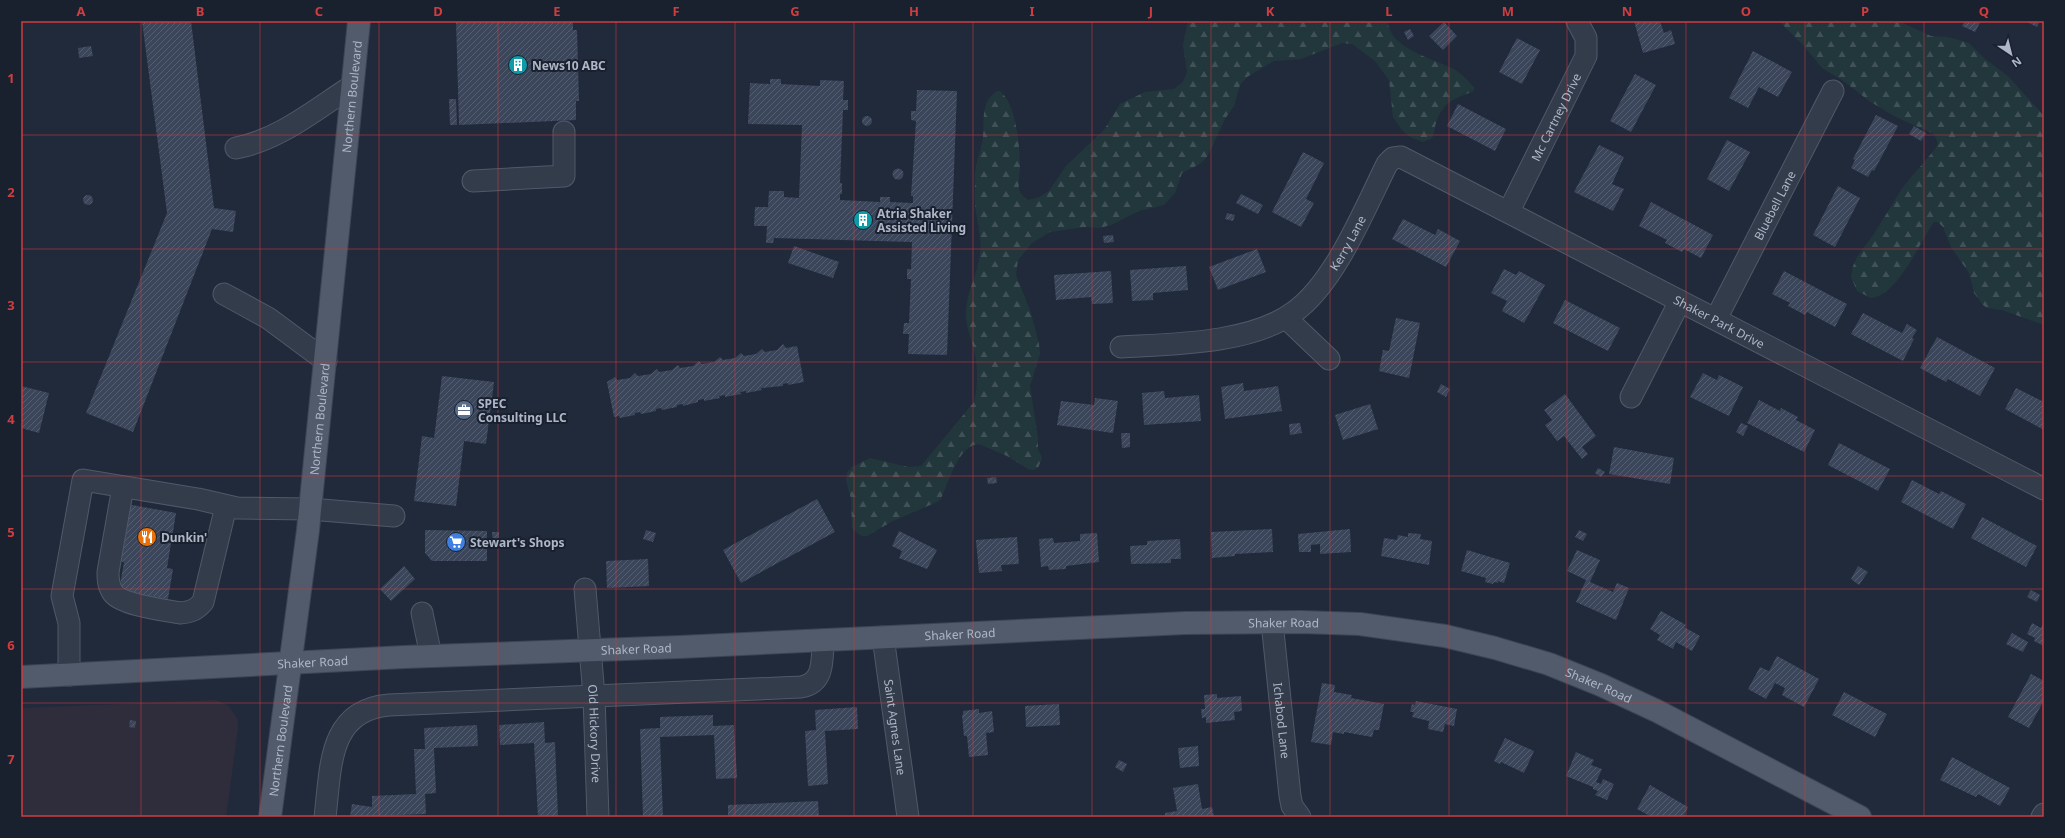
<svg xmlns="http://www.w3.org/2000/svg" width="2065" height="838" font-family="'Noto Sans',sans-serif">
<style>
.medical{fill:#2f2c3c}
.forest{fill:url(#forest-firs)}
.building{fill:url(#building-hatch)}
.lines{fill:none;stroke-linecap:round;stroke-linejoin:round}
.minor-casing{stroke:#515969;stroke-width:23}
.major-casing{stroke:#3d4554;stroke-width:24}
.minor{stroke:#333c4b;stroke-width:21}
.major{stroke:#515b6b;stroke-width:22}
.grid{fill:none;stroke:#d03d40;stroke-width:1;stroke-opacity:0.55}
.labels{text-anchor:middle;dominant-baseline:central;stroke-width:4;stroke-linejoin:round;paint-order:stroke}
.poi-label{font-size:12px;font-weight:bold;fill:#aeb6c7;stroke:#19212f;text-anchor:start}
.street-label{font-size:12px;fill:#aeb6c7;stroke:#19212f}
.neatline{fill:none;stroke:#d03d40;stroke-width:1.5}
.grid-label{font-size:13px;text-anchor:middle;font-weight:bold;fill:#d03d40}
</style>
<defs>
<pattern id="forest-firs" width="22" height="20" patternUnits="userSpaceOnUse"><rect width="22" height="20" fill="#22373c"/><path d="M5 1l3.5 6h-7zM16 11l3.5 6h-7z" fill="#405257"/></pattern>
<pattern id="building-hatch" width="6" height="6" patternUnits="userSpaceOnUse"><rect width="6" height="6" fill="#3b465b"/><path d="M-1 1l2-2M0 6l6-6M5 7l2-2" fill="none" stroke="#555e71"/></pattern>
</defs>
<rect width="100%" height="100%" fill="#202a3b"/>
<path class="medical" d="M216 700 229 706 238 720V729L226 817H21V708Z"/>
<path class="forest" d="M1188 21H1388C1388 49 1436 59 1457 71 1463 75 1469 82 1475 88L1472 92C1453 99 1443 102 1436 123 1434 128 1435 133 1432 138L1423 142 1410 137 1402 130 1393 117 1389 80 1375 61 1352 44 1342 43 1301 59 1274 61 1247 77 1240 85 1234 106 1225 119 1207 157 1200 164 1182 173 1175 193 1164 205 1139 211 1111 225 1100 228 1085 227 1050 232 1032 243 1018 260 1016 275 1031 313 1039 344 1040 354 1030 386 1038 438V449L1042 458 1038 468 1033 470 1028 469 1007 456 979 444C959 444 948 483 941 499L937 502 891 522 867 536H862L858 534 852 528 851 499 846 480 847 473 852 467 870 458 908 467 921 466 974 402C978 388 978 369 975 354 972 340 966 328 966 313 966 292 978 274 980 254 982 240 978 226 976 212 974 200 975 187 975 176 975 162 982 150 983 137 985 119 980 102 997 91H1000C1017 105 1020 149 1020 169 1019 175 1018 182 1019 188 1019 193 1024 197 1028 200L1039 197 1049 191 1066 166 1104 130 1120 104 1145 92 1174 89 1183 82 1187 72 1183 45Z
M1779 21H1898L1931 36 1948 37 1969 43 1985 59 2008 76 2044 116V325L2002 310 1987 308 1983 305 1974 293 1969 273 1951 247 1943 227 1938 222H1934C1920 241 1898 296 1871 298L1857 291 1851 277 1853 266 1857 257 1874 234 1903 187 1936 148 1938 143 1934 134 1896 117 1869 101 1845 82 1822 68 1803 45Z"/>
<path class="building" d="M142 21H191L214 208 236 211 233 232 212 229 133 432 86 413 167 213Z
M456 21H573V30H577L579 101H576V120L459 125Z
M1634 21H1660L1664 33 1671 30 1675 44 1643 53Z
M1965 21H1981L1975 32 1962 26Z
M2025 21H2040L2037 27Z
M1444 22 1457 36 1443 50 1429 36Z
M1410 29 1414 36 1408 40 1404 32Z
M1517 38 1540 50 1522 84 1499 72Z
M91 46 93 56 79 58 78 48Z
M1753 51 1792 72 1778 97 1759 87 1748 108 1729 98Z
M1635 74 1656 85 1631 132 1610 121Z
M770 79H781V84L820 86V80L844 81 843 100H848V110H843L840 183H842V194H840V200L880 202V197H890V202L913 203V196H911L916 121 911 120V111H916L917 90 957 91 947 355 908 354 909 334H903L904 323H909L911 279H907V269H911L912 242 774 238 773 243H766L767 226H754L755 207H768L769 191H784V197L799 198 802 125 748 124 750 83 770 84Z
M449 99H456L457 125H450Z
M1458 104 1506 129 1495 151 1447 126Z
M1876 115 1898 126 1874 171 1872 170 1868 177 1851 168 1855 160 1853 159Z
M862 121a5 5 0 1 1 10 0a5 5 0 1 1-10 0Z
M1914 126 1926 133 1921 141 1909 134Z
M1727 140 1750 152 1729 191 1707 179Z
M1599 145 1624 157 1612 184 1624 189 1613 211 1574 192Z
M1303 152 1324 163 1306 199 1314 203 1301 227 1272 212Z
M892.5 174a5.5 5.5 0 1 1 11 0a5.5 5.5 0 1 1-11 0Z
M1838 186 1860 198 1835 247 1813 235Z
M1241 194 1263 205 1258 214 1236 203Z
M83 200a5 5 0 1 1 10 0a5 5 0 1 1-10 0Z
M1651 202 1713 235 1701 258 1684 249 1682 252 1665 243 1667 240 1639 226Z
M1227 213 1235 215 1233 221 1225 219Z
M1403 219 1435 235 1438 229 1460 241 1446 267 1392 239Z
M1113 235 1114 242 1104 243 1103 236Z
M794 246 839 262 833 278 788 263Z
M1257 249 1266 272 1218 290 1209 267Z
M1186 266 1188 290 1153 293V300L1132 301 1130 270Z
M1504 269 1516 275 1519 271 1545 285 1524 323 1502 311 1507 301 1491 293Z
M1111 271 1113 303 1092 304 1091 297 1056 300 1054 275Z
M1784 271 1847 304 1835 327 1807 312 1805 315 1788 306 1790 303 1772 294Z
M1565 300 1620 328 1608 351 1553 323Z
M1863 313 1902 333 1907 324 1917 330 1912 338 1914 339 1903 361 1851 334Z
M1396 318 1420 323 1409 378 1379 371 1383 350 1389 351Z
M1937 337 1995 368 1980 396 1948 379 1946 382 1920 368Z
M783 344 786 348 797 346 804 382 788 385V383L783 384V386L761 388 762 390 746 393V391L740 392 741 394 725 397V395L719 396 720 398 704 401V399L698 400V402L683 406V404L677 405V407L662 410 661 408 656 409V411L641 414 640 412 635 413V415L620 418 619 416 614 417 607 382 615 377 617 380 630 378 635 373 638 376 651 374 657 369 659 372 672 370 678 365 680 368 693 366 699 361 702 364 714 362 720 357 723 360 735 358 741 353 744 356 756 354 762 349 765 352 777 350Z
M1703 373 1717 380 1719 375 1743 387 1729 416 1690 397Z
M442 376 494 382 486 444 464 441 456 506 414 501 422 436 434 438Z
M1243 383 1244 391 1278 386 1282 411 1225 419 1221 387Z
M1441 384 1450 389 1446 397 1437 392Z
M21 386 49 393 39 433 21 428Z
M2016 388 2044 402V430L2005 409Z
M1164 391 1165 398 1199 395 1201 421 1144 425 1142 393Z
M1565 394 1596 436 1582 447 1588 454 1582 459 1564 436 1557 441 1545 425 1552 420 1544 410Z
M1095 398 1118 401 1113 433 1057 425 1061 401 1094 405Z
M1759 400 1780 411 1781 408 1798 417 1796 420 1815 430 1804 452 1747 423Z
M1370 404 1378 429 1343 440 1335 415Z
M1300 423 1302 433 1290 435 1289 424Z
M1741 423 1748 426 1743 436 1736 432Z
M1121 433H1130V447L1122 448Z
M1839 443 1890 469 1878 491 1828 465Z
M1614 447 1674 458 1670 484 1609 474Z
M1598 468 1605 472 1601 477 1595 473Z
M996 477 997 483 988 484 987 478Z
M1912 480 1939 494 1941 491 1966 504 1953 529 1901 502Z
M817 499 835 532 741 583 723 550Z
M127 504 176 513 167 568 173 569 168 599 119 591 124 562 117 561Z
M1982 517 2037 546 2026 567 1971 538Z
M1272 529 1273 552 1235 554V556L1212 558 1211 532Z
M1350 529 1351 552 1320 554V544L1311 545V552H1299L1298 534Z
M425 530 487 531V561H432L425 553Z
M646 530 656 533 653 542 643 539Z
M1579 530 1587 534 1583 541 1575 537Z
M899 531 937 550 927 569 899 558 902 551 892 546Z
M492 532H499V542L493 543Z
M1097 533 1099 562 1066 566V569L1049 570 1048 566 1041 567 1039 539 1053 538 1054 543 1080 541V534Z
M1408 533 1421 534 1420 539 1432 541 1429 565 1381 556 1384 538 1397 540 1398 535 1408 537Z
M1017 537 1019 564 1001 565 1002 571 979 573 976 540Z
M1180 539 1181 559H1171V563L1131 564 1130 546 1147 545V541Z
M1467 550 1510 563 1504 583 1498 581V583L1494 582 1493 584 1485 582 1486 578 1461 571Z
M1577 550 1600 560 1590 582 1613 592 1617 583 1629 588 1616 620 1576 602 1586 580 1567 571Z
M648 559 649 586 607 588 606 561Z
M404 566 415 579 391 601 380 589Z
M1858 566 1868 572 1859 585 1851 579Z
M2031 590 2040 595 2037 602 2027 597Z
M1661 611 1686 625 1684 627 1700 636 1692 651 1676 642 1673 649 1657 640 1660 635 1650 629Z
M2044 621V646L2034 641 2035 638 2027 634 2032 623 2041 628Z
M2012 633 2028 642 2023 652 2006 644Z
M1777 656 1819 679 1804 707 1782 695 1785 688 1775 683 1766 699 1748 689 1760 667 1769 671Z
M2031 674 2044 681V700L2029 728 2008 717Z
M1322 683 1335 685 1334 692 1352 695 1351 698 1384 704 1379 730H1374L1372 737 1344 732V734L1333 732 1331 745 1311 742Z
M1844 692 1887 714 1875 737 1832 715Z
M1217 694V698L1241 696 1242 711 1234 712 1235 720 1206 723V717L1202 718 1201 709H1205L1204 695Z
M1416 701 1457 709 1454 726 1445 724 1443 732 1428 729 1429 721 1412 717 1414 712H1410L1412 704 1415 705Z
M1059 704 1060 725 1026 727 1025 706Z
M857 707 858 729 825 731 828 784 808 786 805 731 816 730 815 710Z
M979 709V713L992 711 994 732 986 733 988 755 969 757 967 736H964L962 715H963V711Z
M713 715V726L734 725 737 778 716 779 714 735 660 737 663 817H643L640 729 660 728V717Z
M130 720 136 721 135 728 129 727Z
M544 722 545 743 555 742 558 817H538L534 743 500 745 499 725Z
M477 725 478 746 434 748 436 793 425 794 426 814 350 817 352 804 372 807V796L416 794 414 749H425L424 728Z
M1505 738 1534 751 1524 773 1501 762 1500 764 1494 761Z
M1198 746 1199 766 1180 768 1178 748Z
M1576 752 1594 760 1591 765 1602 769 1596 782 1601 784 1603 779 1614 784 1607 800 1595 795 1598 791 1593 789V787L1566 776Z
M1952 757 2010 788 2000 806 1978 794 1976 797 1940 780Z
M1119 760 1127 764 1123 772 1115 767Z
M1198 784 1202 809 1212 807 1214 817H1165V813L1177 811 1173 788Z
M1650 785 1688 807 1684 815 1688 817H1652L1637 809Z
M818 801 819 817H728V805Z"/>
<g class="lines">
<defs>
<g id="minor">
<path d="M236 148C279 140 316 109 352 86"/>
<path d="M473 181 564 176V132"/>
<path id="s1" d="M1509 211 1586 56V38L1577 21"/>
<path d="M224 294 268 318 326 361"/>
<path d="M1286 318 1329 359"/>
<path id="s2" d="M1716 319 1833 91"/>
<path id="s3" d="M1121 347C1172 344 1251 344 1294 312 1335 283 1365 208 1387 164L1393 158 1401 157 2044 489"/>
<path d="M1631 397 1680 301"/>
<path d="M123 487 108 572C108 579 108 586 113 593 122 605 164 610 180 613 191 612 196 610 203 602L226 506"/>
<path id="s4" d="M585 589 594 696 598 817"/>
<path d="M422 613 431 656"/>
<path id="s5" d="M1272 622 1290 796 1292 806 1300 817"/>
<path id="s6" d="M883 637 908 817"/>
<path d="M69 675V623L62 596 83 480 198 499 237 508 310 509 394 516"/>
<path d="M325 817C331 770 327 710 389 705L801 687C825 683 822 659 823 640"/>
<path d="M2042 817 2044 814"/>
</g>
<g id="major">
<path id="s7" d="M21 677 404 657 680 647 1185 623 1301 622 1360 624 1445 636 1495 648 1549 664 1601 685 1657 711 1860 817"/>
<path id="s8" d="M270 817 308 530 359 21"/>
</g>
</defs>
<use href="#minor" class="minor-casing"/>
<use href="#major" class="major-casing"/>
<use href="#minor" class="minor"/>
<use href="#major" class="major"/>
</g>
<path class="grid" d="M141 21V817M260 21V817M379 21V817M498 21V817M616 21V817M735 21V817M854 21V817M973 21V817M1092 21V817M1211 21V817M1330 21V817M1449 21V817M1567 21V817M1686 21V817M1805 21V817M1924 21V817M21 135H2044M21 249H2044M21 362H2044M21 476H2044M21 589H2044M21 703H2044"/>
<defs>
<symbol id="building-disc" viewBox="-11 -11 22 22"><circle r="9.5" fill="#0f9aa8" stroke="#19212f"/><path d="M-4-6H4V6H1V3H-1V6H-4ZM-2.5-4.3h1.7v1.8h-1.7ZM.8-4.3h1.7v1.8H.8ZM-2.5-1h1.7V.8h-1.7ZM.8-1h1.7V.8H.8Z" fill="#fff"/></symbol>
<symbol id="office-disc" viewBox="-11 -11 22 22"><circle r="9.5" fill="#5c6f8a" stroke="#19212f"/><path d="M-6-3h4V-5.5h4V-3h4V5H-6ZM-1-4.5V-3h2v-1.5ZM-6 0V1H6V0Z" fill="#fff"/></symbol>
<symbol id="restaurant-disc" viewBox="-11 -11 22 22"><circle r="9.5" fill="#e8710a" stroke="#19212f"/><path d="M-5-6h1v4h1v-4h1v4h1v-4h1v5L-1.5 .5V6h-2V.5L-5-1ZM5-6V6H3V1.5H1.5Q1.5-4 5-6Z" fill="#fff"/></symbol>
<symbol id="supermarket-disc" viewBox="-11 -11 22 22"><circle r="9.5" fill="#3f7fe0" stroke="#19212f"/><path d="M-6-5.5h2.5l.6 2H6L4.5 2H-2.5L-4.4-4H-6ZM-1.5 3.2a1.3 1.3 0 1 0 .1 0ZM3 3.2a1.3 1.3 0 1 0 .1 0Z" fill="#fff"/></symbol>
</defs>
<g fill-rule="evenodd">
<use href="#building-disc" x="507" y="54" width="22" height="22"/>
<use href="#building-disc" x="852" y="209" width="22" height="22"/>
<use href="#office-disc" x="453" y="399" width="22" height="22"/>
<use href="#restaurant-disc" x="136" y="526" width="22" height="22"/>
<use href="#supermarket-disc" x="445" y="531" width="22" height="22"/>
</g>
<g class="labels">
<g class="poi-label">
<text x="532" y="65">News10 ABC</text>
<text x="877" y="213">Atria Shaker<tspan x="877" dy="14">Assisted Living</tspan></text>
<text x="478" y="403">SPEC<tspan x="478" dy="14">Consulting LLC</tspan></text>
<text x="161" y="537">Dunkin'</text>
<text x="470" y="542">Stewart's Shops</text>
</g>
<g class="street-label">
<text stroke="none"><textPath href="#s8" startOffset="725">Northern Boulevard</textPath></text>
<text stroke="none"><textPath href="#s1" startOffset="105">Mc Cartney Drive</textPath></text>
<text stroke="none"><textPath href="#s2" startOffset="128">Bluebell Lane</textPath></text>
<text stroke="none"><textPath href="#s3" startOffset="267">Kerry Lane</textPath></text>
<text stroke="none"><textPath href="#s3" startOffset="730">Shaker Park Drive</textPath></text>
<text stroke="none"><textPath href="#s8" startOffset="401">Northern Boulevard</textPath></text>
<text stroke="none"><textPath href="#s7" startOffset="1264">Shaker Road</textPath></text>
<text stroke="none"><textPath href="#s7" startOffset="940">Shaker Road</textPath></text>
<text stroke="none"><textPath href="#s7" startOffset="616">Shaker Road</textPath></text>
<text stroke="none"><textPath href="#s7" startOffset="292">Shaker Road</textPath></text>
<text stroke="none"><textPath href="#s7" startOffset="1588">Shaker Road</textPath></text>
<text stroke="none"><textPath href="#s5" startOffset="99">Ichabod Lane</textPath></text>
<text stroke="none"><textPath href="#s6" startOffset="91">Saint Agnes Lane</textPath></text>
<text stroke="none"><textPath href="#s4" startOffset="145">Old Hickory Drive</textPath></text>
<text stroke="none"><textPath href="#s8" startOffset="77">Northern Boulevard</textPath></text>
</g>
</g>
<rect width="2065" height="838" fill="none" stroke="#19212f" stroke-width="44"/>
<g transform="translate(2011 54) rotate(145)" stroke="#19212f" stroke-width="3" paint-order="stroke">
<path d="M0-3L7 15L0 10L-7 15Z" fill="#aeb6c7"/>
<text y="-6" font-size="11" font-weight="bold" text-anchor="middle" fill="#aeb6c7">N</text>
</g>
<rect x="22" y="22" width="2021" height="794" class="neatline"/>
<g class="grid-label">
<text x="81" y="16">A</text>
<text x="200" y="16">B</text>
<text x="319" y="16">C</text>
<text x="438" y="16">D</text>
<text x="557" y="16">E</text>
<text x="676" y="16">F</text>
<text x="795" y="16">G</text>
<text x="914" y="16">H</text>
<text x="1032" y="16">I</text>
<text x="1151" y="16">J</text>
<text x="1270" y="16">K</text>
<text x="1389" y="16">L</text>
<text x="1508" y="16">M</text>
<text x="1627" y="16">N</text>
<text x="1746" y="16">O</text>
<text x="1865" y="16">P</text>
<text x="1984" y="16">Q</text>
<text x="11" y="83">1</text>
<text x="11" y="197">2</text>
<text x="11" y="310">3</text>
<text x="11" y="424">4</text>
<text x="11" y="537">5</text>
<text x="11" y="650">6</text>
<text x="11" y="764">7</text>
</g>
</svg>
